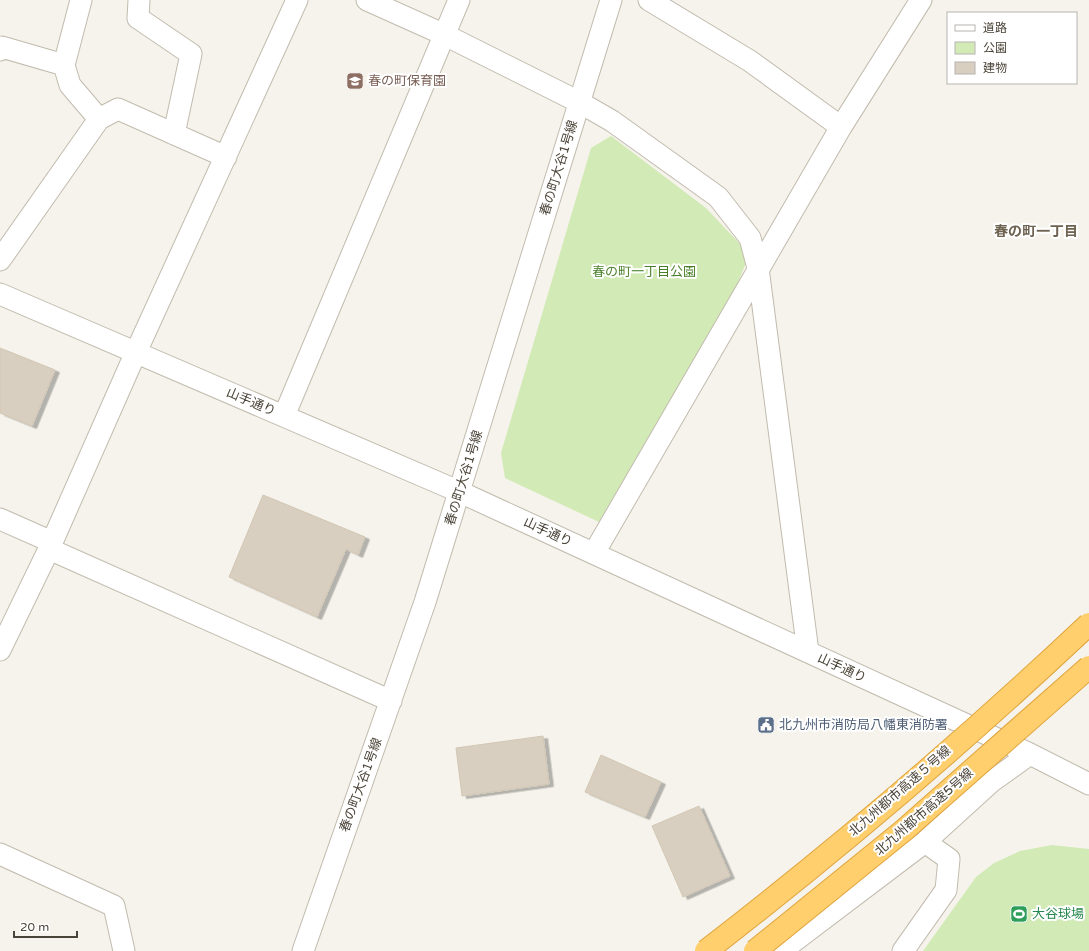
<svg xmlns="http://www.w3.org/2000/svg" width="1089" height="951" font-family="'Varela Round','Noto Sans JP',sans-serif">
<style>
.green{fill:#d2eab5}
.building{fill:#d8cfc1;stroke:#d3c7b4;filter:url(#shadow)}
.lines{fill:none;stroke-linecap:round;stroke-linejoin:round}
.minor-casing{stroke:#c2bbae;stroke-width:23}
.minor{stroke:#fff;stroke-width:21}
.highway-bridge-casing{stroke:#e0a43c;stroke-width:24;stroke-linecap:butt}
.highway-bridge{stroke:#ffcf6e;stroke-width:22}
.labels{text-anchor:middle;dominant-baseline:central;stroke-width:4;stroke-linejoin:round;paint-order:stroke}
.education-label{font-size:13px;fill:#785e54;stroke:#fff;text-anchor:start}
.street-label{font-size:13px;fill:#4b4439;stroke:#fff}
.park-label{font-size:13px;fill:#4a7f2a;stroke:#fff}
.service-label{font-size:13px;fill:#4e5e75;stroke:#fff;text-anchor:start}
.leisure-label{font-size:13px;fill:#27864d;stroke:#fff;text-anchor:start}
.neighbourhood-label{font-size:14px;font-weight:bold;fill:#6e6250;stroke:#fff}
</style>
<defs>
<filter id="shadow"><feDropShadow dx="4.5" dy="2.5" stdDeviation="0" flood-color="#0004"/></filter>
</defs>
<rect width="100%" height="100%" fill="#f6f3ec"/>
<path class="green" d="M611 136 706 208 742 246 747 260 737 285 599 522 505 478 501 453 591 148Z
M1052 845 1089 849V951H923L976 877 994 863 1020 851Z"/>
<path class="building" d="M0 348 55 370 32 426 0 413Z
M263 495 365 537 358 555 346 549 317 617 229 577Z
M543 736 549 784 462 796 456 748Z
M601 755 661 782 645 817 585 792Z
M699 806 730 876 683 897 652 826Z"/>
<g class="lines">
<defs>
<path id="minor" d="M139 0 138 18 191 54 174 134
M367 0 445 35 579 102 612 121 718 197 750 238 758 268 808 652
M649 0 750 61 841 127
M0 50 2 47 64 65 70 85 99 119
M64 65 81 0
M0 260 99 119 118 109 226 157
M0 294 460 492 1030 754 1089 784
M284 416 459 0
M0 519 52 542
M49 549 391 701
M594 553 841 127 921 0
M0 650 49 549 136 352 297 0
M0 854 114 906 124 951
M303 951 425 602 611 0
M781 951 925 842 991 782 1030 754
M903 951 946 890 949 859 925 842"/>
</defs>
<use href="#minor" class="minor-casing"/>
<use href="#minor" class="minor"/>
<defs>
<path id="highway-bridge" d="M706 951C838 849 967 739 1089 624
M755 951 903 831 1089 667"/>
</defs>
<use href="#highway-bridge" class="highway-bridge-casing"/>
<use href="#highway-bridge" class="highway-bridge"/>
</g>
<defs>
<symbol id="school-square" viewBox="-11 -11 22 22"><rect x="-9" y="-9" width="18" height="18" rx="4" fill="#8d6e63" stroke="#fff"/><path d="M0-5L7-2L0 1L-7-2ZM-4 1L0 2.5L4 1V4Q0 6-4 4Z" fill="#fff"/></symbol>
<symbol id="civic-square" viewBox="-11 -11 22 22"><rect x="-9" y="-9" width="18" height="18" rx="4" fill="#5c6f8a" stroke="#fff"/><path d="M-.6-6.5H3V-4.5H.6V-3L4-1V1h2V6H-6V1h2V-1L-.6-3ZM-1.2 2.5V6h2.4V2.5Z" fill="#fff"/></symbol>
<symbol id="stadium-square" viewBox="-11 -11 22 22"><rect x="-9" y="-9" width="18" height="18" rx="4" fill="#2e9e5b" stroke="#fff"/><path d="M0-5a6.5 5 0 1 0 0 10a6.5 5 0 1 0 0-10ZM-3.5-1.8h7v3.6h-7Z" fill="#fff"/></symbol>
</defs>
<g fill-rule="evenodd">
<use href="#school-square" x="345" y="71" width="20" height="20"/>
<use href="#civic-square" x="756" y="715" width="20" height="20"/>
<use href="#stadium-square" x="1009" y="904" width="20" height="20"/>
</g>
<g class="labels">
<g class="education-label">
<text x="368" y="81">春の町保育園</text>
</g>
<g class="street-label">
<text transform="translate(559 168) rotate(-73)">春の町大谷1号線</text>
<text transform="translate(251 402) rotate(23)">山手通り</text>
<text transform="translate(464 478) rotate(-73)">春の町大谷1号線</text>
<text transform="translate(548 532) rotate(25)">山手通り</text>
<text transform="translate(842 668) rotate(25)">山手通り</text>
<text transform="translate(361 785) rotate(-70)">春の町大谷1号線</text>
<text transform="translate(900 791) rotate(-41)">北九州都市高速５号線</text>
<text transform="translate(924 812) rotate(-41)">北九州都市高速5号線</text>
</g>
<g class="park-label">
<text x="644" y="272">春の町一丁目公園</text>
</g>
<g class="service-label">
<text x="779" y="725">北九州市消防局八幡東消防署</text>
</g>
<g class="leisure-label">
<text x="1032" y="914">大谷球場</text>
</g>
<g class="neighbourhood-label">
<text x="1036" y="231">春の町一丁目</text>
</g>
</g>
<rect x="947" y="12" width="130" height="72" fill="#ffffff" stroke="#b7b4b0"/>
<rect x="955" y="25" width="20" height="6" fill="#ffffff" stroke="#b7b4b0"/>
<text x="983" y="32" font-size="12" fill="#4b4439">道路</text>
<rect x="955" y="42" width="20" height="12" fill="#d2eab5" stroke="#b7b4b0"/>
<text x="983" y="52" font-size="12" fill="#4b4439">公園</text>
<rect x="955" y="62" width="20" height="12" fill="#d8cfc1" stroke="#b7b4b0"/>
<text x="983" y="72" font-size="12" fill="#4b4439">建物</text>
<path d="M14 931v6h63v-6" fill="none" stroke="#4b4439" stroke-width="2"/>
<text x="20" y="931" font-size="12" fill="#4b4439" stroke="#ffffff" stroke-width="3" paint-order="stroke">20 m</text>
</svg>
